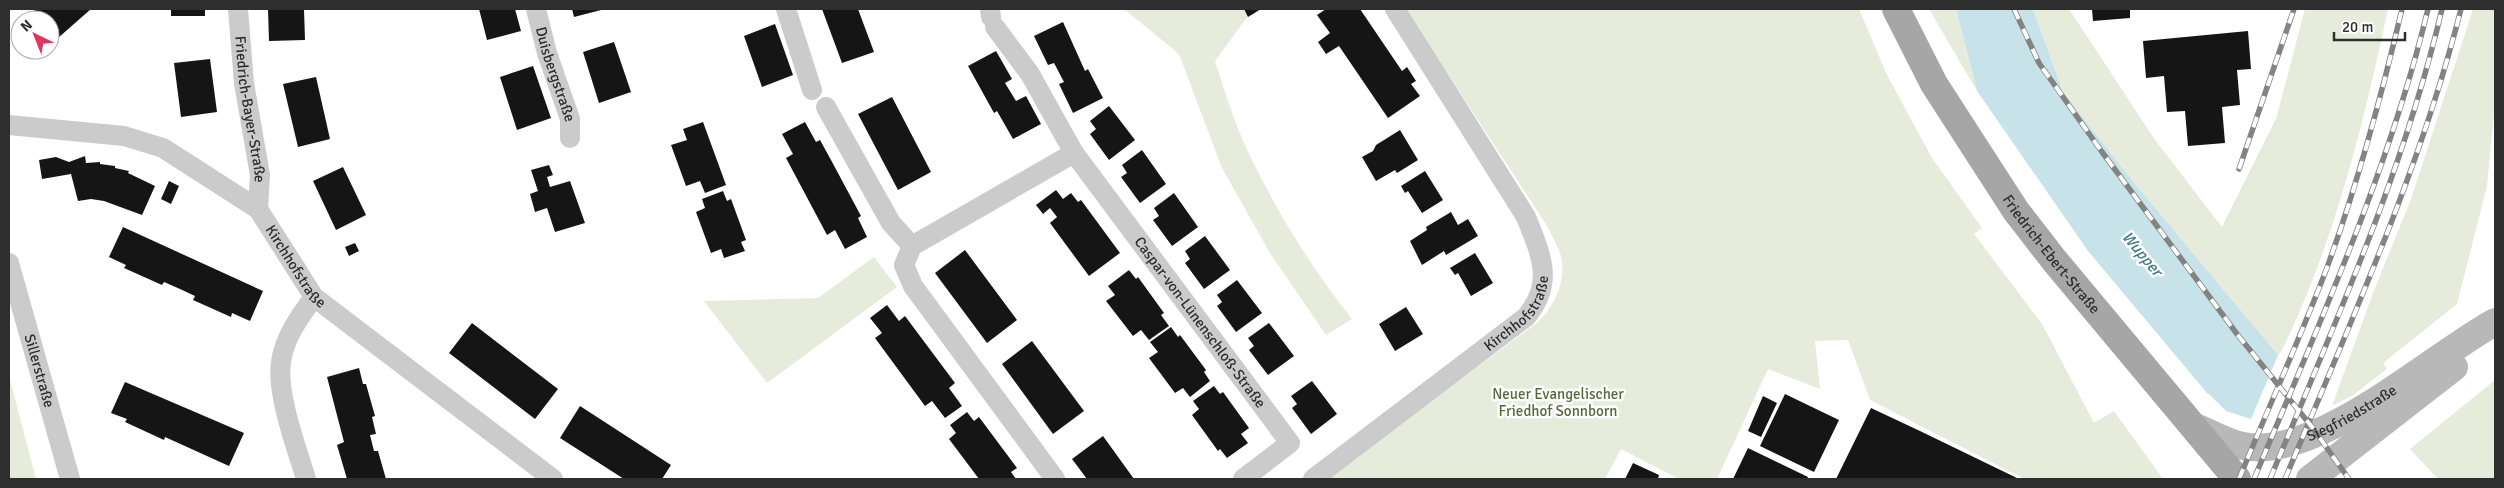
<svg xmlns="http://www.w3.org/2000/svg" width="2504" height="488" font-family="Signika,sans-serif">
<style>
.green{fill:#e6ebdc}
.water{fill:#c8e2ea}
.pier{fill:#fff}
.building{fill:#151515}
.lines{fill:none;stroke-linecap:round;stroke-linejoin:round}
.street{stroke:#cbcbcb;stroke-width:20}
.secondary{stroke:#b8b8b8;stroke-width:28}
.primary{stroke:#a6a6a6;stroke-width:28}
.rail-casing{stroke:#838383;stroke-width:5.5}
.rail{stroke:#fff;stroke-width:4;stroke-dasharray:11;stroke-linecap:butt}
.labels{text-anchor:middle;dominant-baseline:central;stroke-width:5;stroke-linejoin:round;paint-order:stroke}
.street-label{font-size:15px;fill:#2e2e2e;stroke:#fff}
.park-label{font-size:15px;fill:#58683d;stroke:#fff}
.water-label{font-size:16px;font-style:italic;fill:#3f7b8d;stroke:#fff}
</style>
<rect width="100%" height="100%" fill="#fff"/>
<path class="green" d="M1124 9H1243L1248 16 1215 61C1226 96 1237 131 1254 164 1281 219 1314 271 1352 319L1326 335 1270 253 1222 168 1179 54Z
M1405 9H1859L1886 73 1932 158 1982 228 1974 234 2042 324 2094 423 2114 411 2163 479H2024L1870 400 1848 340 1815 341 1820 389 1768 369 1717 479H1679L1621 449 1605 479H1326L1538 322C1555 306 1568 277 1560 253 1556 243 1551 233 1546 224Z
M1929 9H1956L1977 91Z
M2033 9H2069L2155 140 2222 227 2276 119 2305 9H2388C2363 127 2333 248 2279 356L2131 179 2063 92Z
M2473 9H2495V103L2487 186 2457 304 2383 363 2387 369 2353 395 2332 406 2373 293 2411 199Z
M874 257 897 287 767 383 704 301 818 298Z
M9 376 36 479H9Z
M2495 380V479H2438L2410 449Z"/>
<path class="water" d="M1956 9H2033L2063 92 2131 179 2279 356 2374 479H2279L2088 251 1977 91Z"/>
<path class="pier" d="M2279 353 2376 477 2374 479H2276L2207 395 2209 394 2226 411 2251 419Z"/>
<path class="building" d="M36 9H91L50 45V20H24Z
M171 9H205V16H171Z
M268 9H304L305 40 269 41Z
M479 9H515L521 31 487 40Z
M572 9H605L574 17Z
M822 9H858L874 52 842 63Z
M1244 9H1261L1248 17Z
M1326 9H1360L1402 71 1407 67 1416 81 1411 84 1420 96 1388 118 1339 46 1326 54 1318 42 1330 33 1317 15Z
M2092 9H2130V18L2093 21Z
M1063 22 1085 71 1088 69 1103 98 1073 113 1059 84 1064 82 1054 63 1048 65 1034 36Z
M775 24 793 75 762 87 744 36Z
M2248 31 2251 69 2237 70 2240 105 2222 107 2225 143 2188 146 2185 111 2167 112 2164 76 2146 78 2143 41Z
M614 42 631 92 599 103 583 52Z
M996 51 1012 79 1005 83 1016 101 1026 96 1041 124 1013 139 997 111 994 113 968 66Z
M210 59 217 112 181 117 174 63Z
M533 66 551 118 517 130 500 77Z
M316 77 330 139 298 147 283 84Z
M892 97 931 172 898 190 858 114Z
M1109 106 1135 140 1109 160 1090 134 1096 129 1090 121Z
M703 122 726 185 705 193 700 181 686 186 671 145 687 140 683 129Z
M805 122 816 142 820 140 831 160 861 216 858 218 867 237 845 249 835 230 827 235 786 158 793 154 782 134Z
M1400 130 1418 160 1397 173 1395 170 1376 181 1362 157 1373 151 1376 145Z
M1142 150 1166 184 1140 203 1121 177 1127 173 1122 165Z
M85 156 86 163 100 162V164L115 166V168L129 171 128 173 155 186 142 215 104 201 91 199 78 201 71 174 42 179 39 160 56 157 69 162Z
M549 165 553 175 547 177 550 187 570 181 585 223 555 232 547 208 535 212 530 194 538 191 531 170Z
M343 167 366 215 336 230 313 181Z
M1425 171 1443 200 1422 213 1408 191 1405 193 1401 186Z
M169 181 179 186 171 204 161 199Z
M1056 190 1063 199 1071 193 1078 202 1081 200 1120 253 1089 276 1050 223 1057 217 1050 208 1043 214 1036 205Z
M723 191 727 201 731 199 746 240 741 242 745 251 724 258 721 249 711 253 696 212 705 208 702 199Z
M1174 193 1198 227 1172 246 1153 220 1159 216 1154 208Z
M1451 212 1458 225 1468 219 1478 236 1446 255 1444 251 1422 265 1410 241 1427 230 1426 227Z
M123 227 263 291 250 321 232 313 231 317 193 300 195 296 180 289 164 282 162 285 124 268 126 265 109 257Z
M1205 236 1230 270 1204 289 1185 263 1190 259 1185 251Z
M355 243 359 251 349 256 345 247Z
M965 250 1017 320 987 343 935 273Z
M1475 253 1493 283 1471 296 1458 273 1455 275 1450 268Z
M1129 270 1136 279 1138 277 1164 313 1161 315 1169 326 1149 340 1141 330 1133 336 1106 301 1115 295 1108 286Z
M1237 280 1262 313 1236 332 1217 306 1222 302 1217 295Z
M887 305 899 321 905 316 955 383 949 388 962 406 945 418 932 401 925 406 875 338 882 333 870 318Z
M1406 307 1423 334 1395 351 1379 324Z
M472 323 558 389 535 419 449 353Z
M1269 323 1294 356 1268 375 1249 350 1254 346 1248 338Z
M1171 327 1178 337 1180 335 1206 370 1204 372 1210 381 1190 397 1183 388 1175 393 1149 358 1158 352 1150 342Z
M1032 341 1084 411 1053 434 1002 364Z
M359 368 363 384H366L375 416 372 417 376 434 370 435 374 451H378L386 479H347L337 445 344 442 327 377Z
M1312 381 1337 414 1311 434 1292 408 1297 404 1291 396Z
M125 382 244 433 229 466 165 437 164 440 125 422 127 419 111 413Z
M1214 386 1220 394 1223 392 1249 428 1241 434 1248 443 1227 458 1220 449 1218 451 1192 415 1199 409 1193 401Z
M1785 394 1839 420 1814 472 1760 446Z
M1763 396 1777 403 1761 437 1748 431Z
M580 406 671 465 662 479H624L560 438Z
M1871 408 1920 431 2019 479H1836Z
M967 412 974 421 979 417 1017 468 1011 472 1016 479H979L949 439 956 433 950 425Z
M1103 436 1116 454 1134 479H1087L1072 459Z
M1748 448 1808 477 1807 479H1733Z
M1633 463 1659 475 1658 479H1625Z"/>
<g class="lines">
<g class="street">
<path id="s1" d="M238 9 244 83 260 175 258 209"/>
<path id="s2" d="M536 9 547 53 570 119V138"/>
<path d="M786 9 812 90"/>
<path d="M990 9 991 17"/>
<path d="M995 27 1030 74 1074 153"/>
<path d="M826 107 891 223 912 246"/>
<path id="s3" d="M9 125 124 136 163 148 258 209 314 297 553 479"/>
<path id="s4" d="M9 263 70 479"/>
<path d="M306 479C297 449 276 393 281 362 284 338 300 316 314 297"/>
<path id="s5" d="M1055 479 913 286 904 265 912 246 1074 153 1290 443 1243 479"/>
<path id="s6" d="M1313 479 1526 317C1555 282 1541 255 1526 217L1395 9"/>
</g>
<g class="secondary">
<path id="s7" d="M2193 426C2209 432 2226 443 2243 446 2317 461 2431 357 2495 322"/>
<path d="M2310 479 2454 367"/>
</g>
<path class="primary" id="s8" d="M1896 9 1934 84 2016 211 2054 260 2237 479"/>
<defs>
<path id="rail" d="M2014 9 2039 63 2102 152 2237 334 2312 427 2349 479
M2239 169 2294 9
M2239 479C2267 411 2298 343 2325 273 2357 187 2381 98 2402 9
M2254 479C2318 326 2389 171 2428 9
M2270 479C2334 325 2404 171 2442 9
M2285 479C2348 328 2421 168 2461 9"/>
</defs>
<use href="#rail" class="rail-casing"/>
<use href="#rail" class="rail"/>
</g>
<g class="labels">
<g class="street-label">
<text stroke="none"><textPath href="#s2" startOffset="68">Duisbergstraße</textPath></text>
<text stroke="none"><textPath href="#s1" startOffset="101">Friedrich-Bayer-Straße</textPath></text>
<text stroke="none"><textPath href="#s8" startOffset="291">Friedrich-Ebert-Straße</textPath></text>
<text stroke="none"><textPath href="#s3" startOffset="338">Kirchhofstraße</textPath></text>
<text stroke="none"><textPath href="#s6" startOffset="265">Kirchhofstraße</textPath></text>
<text stroke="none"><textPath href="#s5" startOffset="681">Caspar-von-Lünenschloß-Straße</textPath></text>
<text stroke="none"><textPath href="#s4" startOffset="112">Sillerstraße</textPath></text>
<text stroke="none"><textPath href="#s7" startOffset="170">Siegfriedstraße</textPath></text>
</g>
<g class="park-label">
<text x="1558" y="394">Neuer Evangelischer<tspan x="1558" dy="17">Friedhof Sonnborn</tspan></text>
</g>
<g class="water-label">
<text transform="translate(2142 254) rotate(50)">Wupper</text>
</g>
</g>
<rect width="2504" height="488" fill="none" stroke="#2e2e2e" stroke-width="20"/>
<g transform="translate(35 35) rotate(317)"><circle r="24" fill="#ffffff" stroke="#ababab"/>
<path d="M0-4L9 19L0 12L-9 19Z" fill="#df365d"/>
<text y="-8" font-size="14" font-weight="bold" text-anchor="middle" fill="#2e2e2e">N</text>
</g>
<path d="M2334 32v8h71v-8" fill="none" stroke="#2e2e2e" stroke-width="2.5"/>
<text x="2342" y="32" font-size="15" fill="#2e2e2e" stroke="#ffffff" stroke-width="4" paint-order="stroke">20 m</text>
</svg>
